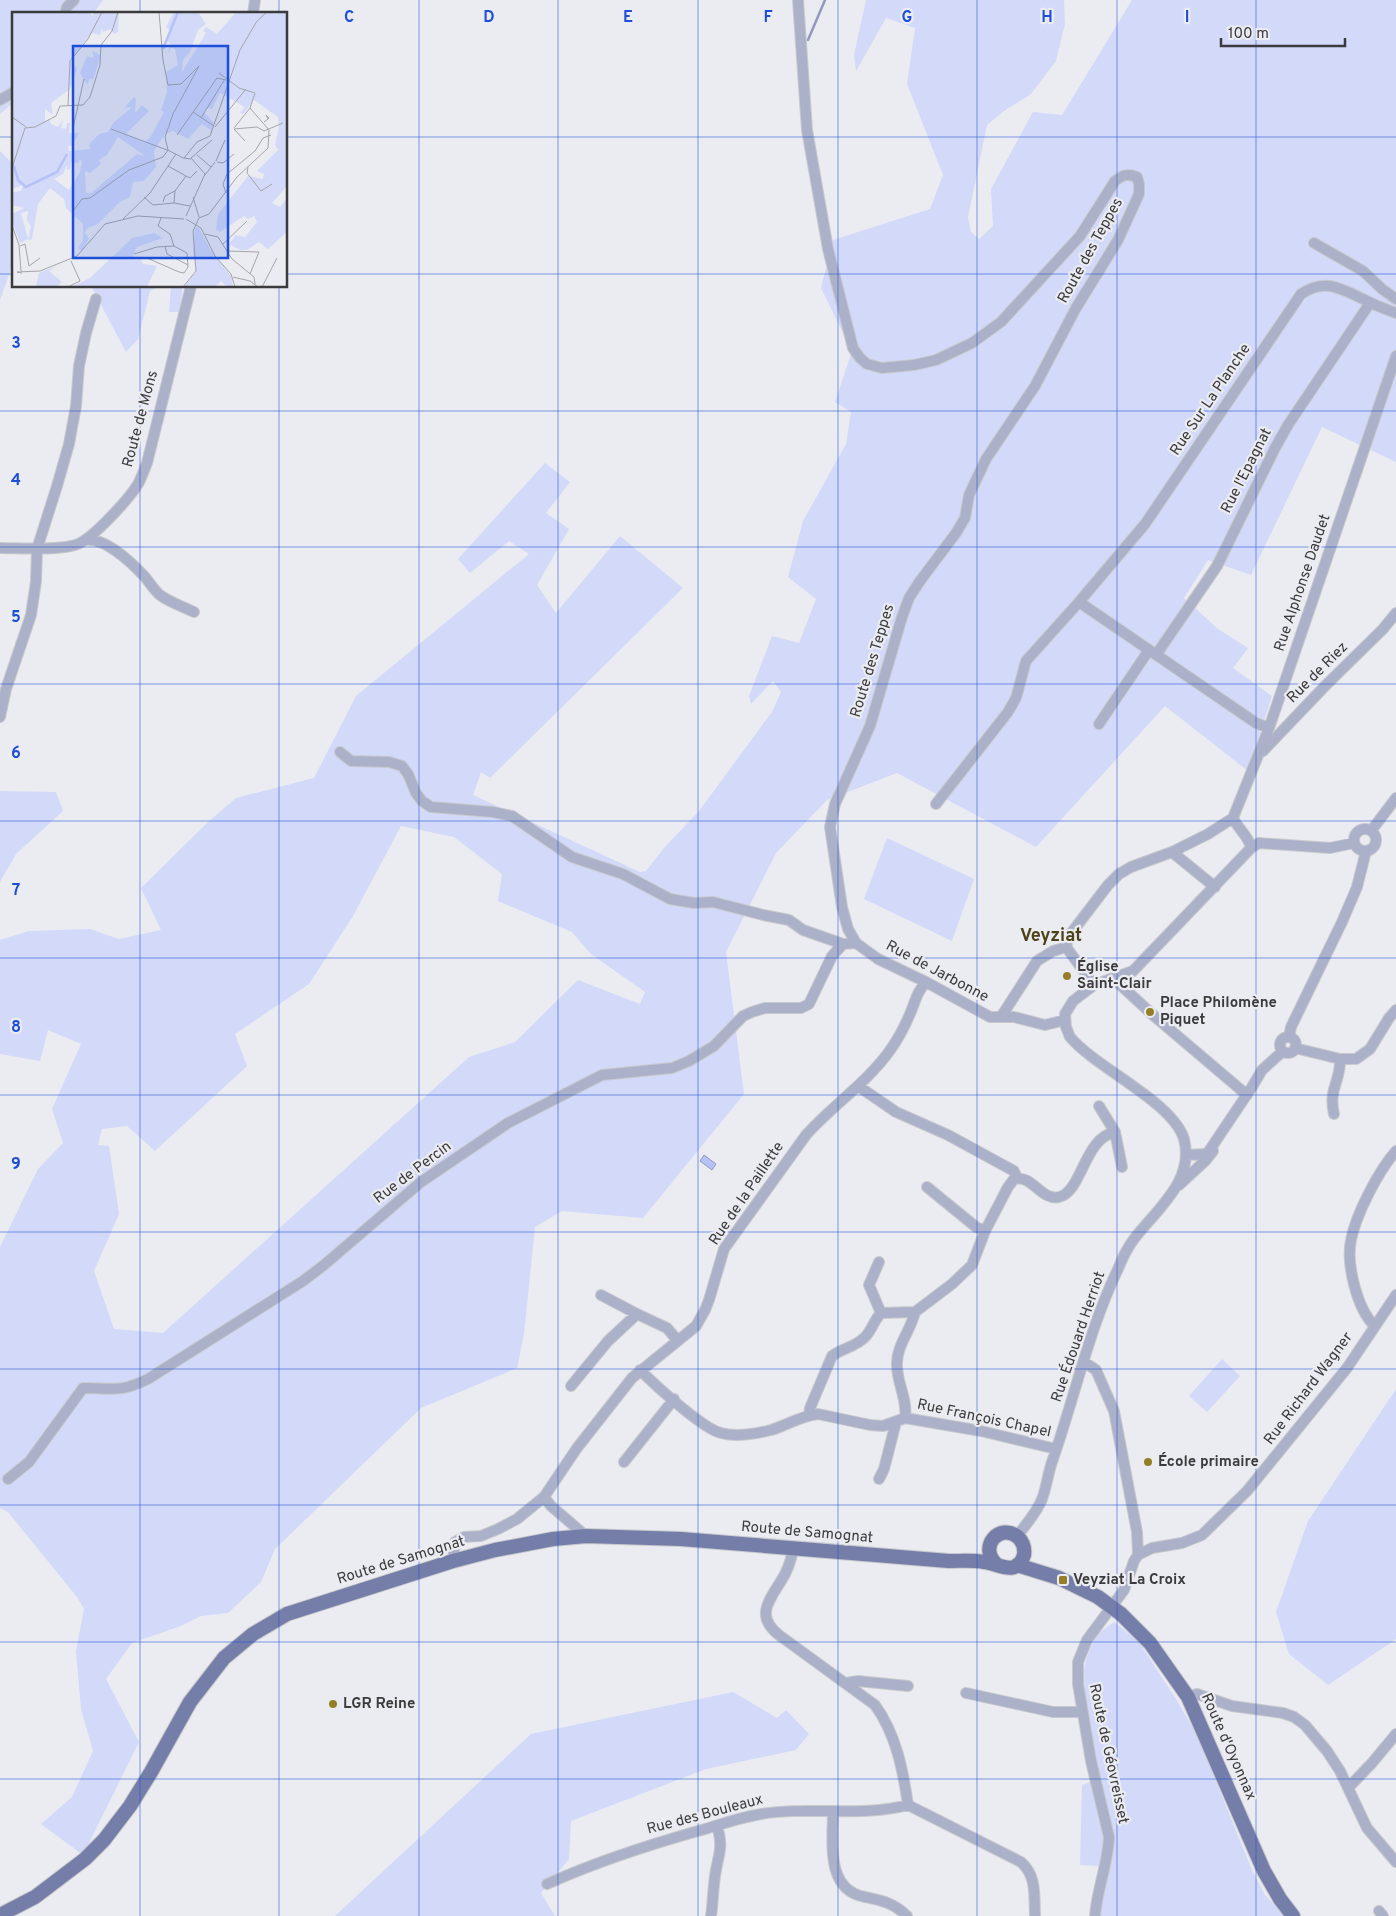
<svg xmlns="http://www.w3.org/2000/svg" width="1396" height="1916" font-family="Overpass,sans-serif">
<style>
.green{fill:#d2d9f9;fill-rule:evenodd}
.water{fill:#b6c1f7;stroke:#9199bf}
.lines{fill:none;stroke-linecap:round;stroke-linejoin:round}
.stream{stroke:#9199bf;stroke-width:2.5}
.minor-casing{stroke:#c8c9cd;stroke-width:12}
.major-casing{stroke:#c8c9cd;stroke-width:16}
.minor{stroke:#abb1c8;stroke-width:10}
.major{stroke:#757ea8;stroke-width:14}
.grid{fill:none;stroke:#1d4ed8;stroke-width:1;stroke-opacity:0.55}
.poi-dot{fill:#947f26;stroke:#ebecf1;stroke-width:2}
.labels{text-anchor:middle;dominant-baseline:central;stroke-width:4.5;stroke-linejoin:round;paint-order:stroke}
.street-label{font-size:15px;fill:#3b3b3d;stroke:#ebecf1}
.poi-label{font-size:15px;font-weight:bold;fill:#3b3b3d;stroke:#ebecf1;text-anchor:start}
.quarter-label{font-size:18px;font-weight:bold;fill:#4c4119;stroke:#ebecf1}
.inset-river{fill:none;stroke:#b6c1f7;stroke-width:2.5}
.inset-road{fill:none;stroke:#a5a5a9;stroke-width:1}
.view{fill:#1d4ed8;fill-opacity:0.15;stroke:#1d4ed8;stroke-width:2.5}
.inset-edge{fill:none;stroke:#3b3b3d;stroke-width:2.5}
.grid-label{font-size:16px;text-anchor:middle;font-weight:bold;fill:#1d4ed8;stroke:#ebecf1;stroke-width:4.5;stroke-linejoin:round;paint-order:stroke}
</style>
<rect width="100%" height="100%" fill="#ebecf1"/>
<path class="green" d="M0 0H103L93 14H14V102L0 114Z
M866 0H1064L1065 24 1056 61 1031 94 1004 111 987 125 968 217 971 232 979 239 993 226 991 189 1033 112 1062 115 1132 0H1396V462L1322 427 1251 575 1208 560 1184 598 1218 629 1248 648 1233 668 1272 696 1248 771 1165 706 1036 847 897 773 827 800 776 853 726 952 744 1094 643 1218 562 1211 535 1227 524 1334 517 1368 421 1408 275 1549 261 1582 228 1613 201 1616 181 1626 132 1643 106 1679 139 1742 83 1855 41 1824 72 1797 93 1751 81 1709 76 1651 84 1609 77 1597 8 1512 0 1508V1247L38 1169 63 1143 52 1109 81 1044 48 1030 40 1061 0 1054V940L29 931 90 929 119 939 161 930 141 888 207 823 236 798 314 778 356 696 529 554 509 541 470 573 458 559 545 463 570 482 546 513 569 529 537 585 556 613 620 536 683 588 490 778 481 772 473 795 640 872 646 871 664 848 699 811 772 712 781 692 773 681 751 704 749 696 772 636 799 643 816 599 788 577 803 521 846 444 851 412 835 402 852 351 821 288 833 240 930 209 943 175 907 84 915 28 886 18 856 71 854 55ZM401 826 454 837 502 874 498 901 572 932 591 954 645 992 640 1004 578 980 515 1042 469 1057 163 1333 114 1329 94 1271 119 1214 109 1146 98 1145 102 1129 127 1126 155 1151 247 1066 235 1034 309 984 353 916Z
M0 151 14 165V261L0 300Z
M91 286H161L150 291 138 339 126 352Z
M171 286H183L179 312H169Z
M0 791 56 792 63 811 16 854 0 882Z
M887 838 974 879 952 941 864 899Z
M1222 1359 1240 1376 1207 1412 1189 1396Z
M1396 1389V1639L1328 1685 1289 1654 1276 1612 1308 1521Z
M1114 1622 1139 1642 1176 1699 1197 1735 1252 1870 1265 1895 1285 1916H1101L1098 1866 1080 1865 1082 1785 1098 1779 1092 1733 1081 1681 1087 1657 1096 1635Z
M733 1692 777 1718 786 1710 809 1734 796 1750 706 1769 571 1821 569 1859 541 1893 555 1916H335L531 1734Z"/>
<path class="water" d="M704 1155 716 1164 712 1170 700 1161Z"/>
<g class="lines">
<path class="stream" d="M808 40 825 0"/>
<defs>
<path id="minor" d="M798 0 807 130 828 249 853 348 860 358 867 364 882 368 914 365 936 360 972 343 1001 322 1080 236 1115 181C1123 175 1127 173 1137 177L1139 184V194L1118 240 1076 308 1035 386 986 459 969 495 965 518 956 533 920 581 909 598 902 617 870 726 835 804 830 827 842 907 848 929 856 943 878 959 926 982 990 1017H1014L1045 1025 1065 1020
M65 14 67 7 74 0
M253 14 255 0
M0 100 14 92
M1314 243 1363 271 1382 289 1396 299
M85 540C105 537 132 563 145 577 150 583 154 590 160 595 169 602 184 607 194 612
M0 548C19 548 61 551 78 544 93 538 129 499 138 484 142 477 144 470 147 463L191 286
M1079 602 1256 723 1269 728
M1156 655 1217 566 1275 448 1288 425 1370 303
M0 717 6 689 31 615 36 581 37 549 57 486 69 444 76 406 79 366 86 333 96 299
M1099 724 1149 650
M1263 751 1325 686 1383 629 1396 613
M340 752 351 761 389 762 402 766 408 774 416 793 422 801 431 807 493 812 512 816 572 857 623 874 670 899 694 903 713 902 763 915 789 920 803 930 843 944
M936 804 1008 712 1016 698 1026 661 1079 602 1145 524 1301 294C1325 278 1340 288 1363 299 1374 305 1385 309 1396 313
M1233 818C1238 829 1249 836 1251 848
M1354 840a11 11 0 1 1 22 0a11 11 0 1 1-22 0Z
M1371 831 1396 798
M1172 852 1215 887
M1066 947 1069 936 1108 885 1119 874 1131 867 1172 852 1208 834 1233 818 1269 728 1396 356
M1066 947 1094 985
M1114 979 1154 1016 1247 1095
M1001 1017 1037 961 1053 951 1066 947
M1289 1037 1291 1027 1342 922 1357 887 1366 851
M1280 1045a8 8 0 1 1 16 0a8 8 0 1 1-16 0Z
M1295 1048 1340 1059H1356L1370 1049 1389 1018 1396 1010
M858 1086 896 1112 948 1135 1014 1171 1017 1178
M1099 1106 1115 1132 1122 1167
M1334 1114C1328 1089 1341 1081 1340 1059
M1186 1155 1206 1154 1209 1151 1252 1087 1262 1070 1283 1051
M1179 1185 1206 1160 1213 1151
M927 1187 976 1227 985 1231
M879 1262 869 1285 881 1313
M601 1295 637 1314 667 1328 678 1341
M1375 1326C1357 1310 1346 1263 1351 1240 1356 1214 1379 1170 1396 1151
M1084 1362 1096 1370 1114 1411 1137 1532 1138 1555
M640 1370C655 1385 703 1429 721 1433 736 1437 756 1434 771 1430 787 1425 801 1416 818 1414L870 1425 883 1426 905 1418 981 1431 1056 1449
M571 1386 608 1341 637 1314
M809 1415 810 1408 832 1356C842 1348 856 1347 865 1337 872 1330 874 1320 881 1313L915 1312
M905 1418C908 1399 896 1382 897 1363 897 1345 911 1330 915 1312L952 1284 972 1265 985 1231 1008 1187 1014 1179C1032 1174 1041 1201 1059 1197 1082 1192 1084 1138 1115 1132
M624 1462 674 1399
M8 1479 29 1462 83 1388C111 1388 120 1393 148 1379L303 1281 324 1265 421 1182 508 1123 602 1075 672 1068 689 1061 714 1046 743 1016 752 1012 765 1008H801L809 1004 832 956 843 944 856 943
M879 1479 884 1469 896 1422
M544 1497 551 1506 586 1536
M1017 1536C1026 1525 1037 1512 1042 1499 1047 1486 1048 1472 1053 1459 1075 1396 1089 1329 1118 1269 1122 1259 1127 1248 1134 1239 1156 1210 1195 1181 1184 1139 1173 1102 1096 1068 1070 1037L1066 1027 1065 1014 1073 1001 1094 985 1133 971 1251 848 1259 843 1330 848 1354 843
M793 1548C792 1557 789 1566 785 1574 773 1597 752 1614 779 1635L875 1705C896 1734 903 1770 908 1805L1021 1862C1037 1876 1034 1896 1035 1916
M453 1561 455 1542 464 1537 481 1536 498 1529 517 1519 544 1497 577 1448 632 1378 696 1326 705 1310 709 1300 724 1249 806 1135C832 1106 865 1084 888 1053 898 1040 906 1024 912 1009 917 996 917 993 926 982
M846 1683 858 1681 908 1686
M966 1693 1053 1712H1082
M1188 1697 1197 1694 1232 1706 1283 1713 1294 1717 1305 1725 1327 1751 1340 1771 1367 1828 1396 1862
M1348 1788 1372 1763 1396 1734
M833 1811C833 1841 825 1890 865 1897 883 1901 894 1903 907 1916
M547 1884C598 1861 651 1844 705 1829 722 1824 739 1818 756 1815 806 1805 859 1818 908 1805
M1379 1911 1383 1916
M711 1916C713 1903 713 1889 715 1876 718 1854 724 1849 717 1826
M1095 1916C1097 1889 1108 1864 1109 1837L1091 1761 1078 1684V1662L1087 1640 1124 1590 1134 1561 1138 1555 1152 1548 1182 1543 1202 1535 1247 1491 1347 1368 1396 1295"/>
<path id="major" d="M1017 1565 1059 1578 1098 1597 1121 1614 1150 1643 1188 1697 1264 1871 1280 1899 1293 1916
M0 1915 35 1897 85 1859 104 1840 130 1806 151 1772 190 1702 224 1658 253 1634 287 1614 453 1561 495 1550 553 1539 586 1536 681 1539 949 1561C961 1561 973 1560 984 1562 998 1563 1017 1578 1024 1555 1025 1548 1023 1542 1018 1537 1000 1522 977 1547 997 1565"/>
</defs>
<use href="#minor" class="minor-casing"/>
<use href="#major" class="major-casing"/>
<use href="#minor" class="minor"/>
<use href="#major" class="major"/>
</g>
<path class="grid" d="M140 0V14M279 0V14M419 0V1916M558 0V1916M698 0V1916M838 0V1916M977 0V1916M1117 0V1916M1256 0V1916M0 137H14M286 137H1396M0 274H14M286 274H1396M140 286V1916M279 286V1916M0 411H1396M0 547H1396M0 684H1396M0 821H1396M0 958H1396M0 1095H1396M0 1232H1396M0 1369H1396M0 1505H1396M0 1642H1396M0 1779H1396"/>
<g class="poi-dot">
<circle cx="1067" cy="976" r="5"/>
<circle cx="1150" cy="1012" r="5"/>
<circle cx="1148" cy="1462" r="5"/>
<rect x="1058" y="1575" width="10" height="10" rx="2.5"/>
<circle cx="333" cy="1704" r="5"/>
</g>
<g class="labels">
<g class="street-label">
<text transform="translate(1091 251) rotate(-61)">Route des Teppes</text>
<text transform="translate(1211 400) rotate(-56)">Rue Sur La Planche</text>
<text transform="translate(141 419) rotate(-75)">Route de Mons</text>
<text transform="translate(1247 471) rotate(-63)">Rue l'Epagnat</text>
<text transform="translate(1303 583) rotate(-71)">Rue Alphonse Daudet</text>
<text transform="translate(873 661) rotate(-73)">Route des Teppes</text>
<text transform="translate(1318 673) rotate(-45)">Rue de Riez</text>
<text transform="translate(937 972) rotate(28)">Rue de Jarbonne</text>
<text transform="translate(413 1173) rotate(-37)">Rue de Percin</text>
<text transform="translate(747 1194) rotate(-56)">Rue de la Paillette</text>
<text transform="translate(1079 1337) rotate(-71)">Rue Édouard Herriot</text>
<text transform="translate(1309 1389) rotate(-53)">Rue Richard Wagner</text>
<text transform="translate(984 1419) rotate(12)">Rue François Chapel</text>
<text transform="translate(807 1533) rotate(5)">Route de Samognat</text>
<text transform="translate(401 1561) rotate(-17)">Route de Samognat</text>
<text transform="translate(1228 1747) rotate(66)">Route d'Oyonnax</text>
<text transform="translate(1108 1754) rotate(78)">Route de Géovreisset</text>
<text transform="translate(705 1815) rotate(-15)">Rue des Bouleaux</text>
</g>
<g class="poi-label">
<text x="1077" y="967">Église<tspan x="1077" dy="17">Saint-Clair</tspan></text>
<text x="1160" y="1003">Place Philomène<tspan x="1160" dy="17">Piquet</tspan></text>
<text x="1158" y="1462">École primaire</text>
<text x="1073" y="1580">Veyziat La Croix</text>
<text x="343" y="1704">LGR Reine</text>
</g>
<g class="quarter-label">
<text x="1051" y="936">Veyziat</text>
</g>
</g>
<g transform="translate(12 12)">
<rect width="275" height="275" fill="#ebecf1"/>
<path d="M0 0H76L81 4 82 0H107L106 20 102 22 98 17 91 20 90 16 88 23 80 21 59 48 65 57 58 77 39 91 41 103 33 97V109L37 107 39 112 46 115 51 108 49 116 54 117 55 111H58L57 121H67L60 134H56L57 139 79 137 77 132 87 122 96 120 101 111 120 95 112 96 122 85 124 87 123 101 130 93 137 99 114 122 133 130 139 124 152 100 149 98 155 80 154 60 166 53 163 37 159 36 156 41 158 31 154 28 158 18 154 15 162 0H186L194 12 186 18 178 40 171 48 170 60 194 21 191 18 194 15 205 22 224 0H275V174L260 191 268 195 275 186V220L256 237 247 230 235 238H228L217 232 224 223 233 225 245 210 242 204 236 207 232 204 208 220 204 217 206 202 236 164 251 167 252 162 245 159 266 138 263 132 267 115 266 105 242 88 231 102 228 101 233 95 208 81 200 97 195 96 192 100 202 111 200 119 190 112 176 127 161 119 153 122 142 139 144 155 132 169 121 170 118 185 108 190 86 212 76 216 73 220 77 227 70 239 66 236 71 228V212L54 196 52 187 38 176 26 192 20 227 16 229 19 214 15 208 16 199 9 201 16 227 8 231 0 209V202L12 196 0 193 1 180 9 179 11 173 0 177ZM106 125 133 144 125 142 79 181H74L73 159 78 161 89 152 87 148 95 143ZM67 148 70 149 68 160 57 178 42 167 51 162 55 153V158L58 157 59 150 66 151ZM80 39 89 43 81 68 78 66 75 73 68 61 75 44 82 46ZM183 215 187 216 198 237 219 264 221 275H215L209 269 203 275H172L184 260 181 240ZM142 221 151 226 125 235 121 243 124 248 128 246 131 252 145 254 135 275H60L78 266 120 226ZM45 254 37 259 50 270 44 275H24L27 261Z" fill="#d2d9f9" fill-rule="evenodd"/>
<path class="inset-river" d="M151 37 166 0M2 154 6 168 14 175 45 160 55 142"/>
<path class="inset-road" d="M147 0 151 48 156 73 169 72 187 54 161 102 153 125 156 138M207 61 227 76 243 81 238 96 222 116M71 93 78 85 88 53 89 33 100 19 106 0M56 94 58 49 76 27 90 0M181 100 202 114M0 105 14 115M189 106 213 67M252 110 256 107 257 106 254 103 256 107M203 115 234 77M61 116 72 67M99 117 155 138M222 117 245 115 252 119 271 111M222 117 233 129M165 123 205 66 214 68M156 138 171 146 179 147M185 143 199 155M172 146 185 130 198 124 228 38 245 9 255 0M204 149 213 128M205 150 211 151 222 142M156 154 174 164M236 155 235 161 249 179 260 172M0 156 13 116 23 115 44 104 48 94 71 93M193 163 203 150M214 181 211 172 215 162 243 139 251 126 259 123M132 185 141 193 162 191 178 194M181 185 187 205M151 190 153 184 163 179M162 191 163 179 174 164 178 166 185 159M62 198 70 187 78 186 117 158 151 145 156 138M174 204 193 162 179 146 200 128M111 207 138 181 164 142M174 207 189 216 203 244 219 262 223 275M0 213 7 233 9 259M193 222 206 225 220 247 242 265 243 272M211 232 235 209M8 234 13 232 17 254 28 246M153 234 155 242 176 253M215 239 247 240 238 262M122 242 145 235 162 234M135 246 167 260 172 261 176 255 175 241 162 234 158 222 146 214 149 206M10 261 5 260 28 259 65 244 93 212 126 204 172 207M221 265 238 269 246 275M56 275 68 269 59 249M171 275 184 259 181 219 187 206 197 202 225 165 256 136 257 118 238 96M250 275 265 246"/>
<path class="view" d="M61 34H216V246H61Z"/>
<rect width="275" height="275" class="inset-edge"/>
</g>
<g class="grid-label">
<text x="349" y="22">C</text>
<text x="489" y="22">D</text>
<text x="628" y="22">E</text>
<text x="768" y="22">F</text>
<text x="907" y="22">G</text>
<text x="1047" y="22">H</text>
<text x="1187" y="22">I</text>
<text x="16" y="348">3</text>
<text x="16" y="485">4</text>
<text x="16" y="622">5</text>
<text x="16" y="758">6</text>
<text x="16" y="895">7</text>
<text x="16" y="1032">8</text>
<text x="16" y="1169">9</text>
</g>
<path d="M1221 38v8h124v-8" fill="none" stroke="#3b3b3d" stroke-width="2.5"/>
<text x="1228" y="38" font-size="15" fill="#3b3b3d" stroke="#ebecf1" stroke-width="4" paint-order="stroke">100 m</text>
</svg>
